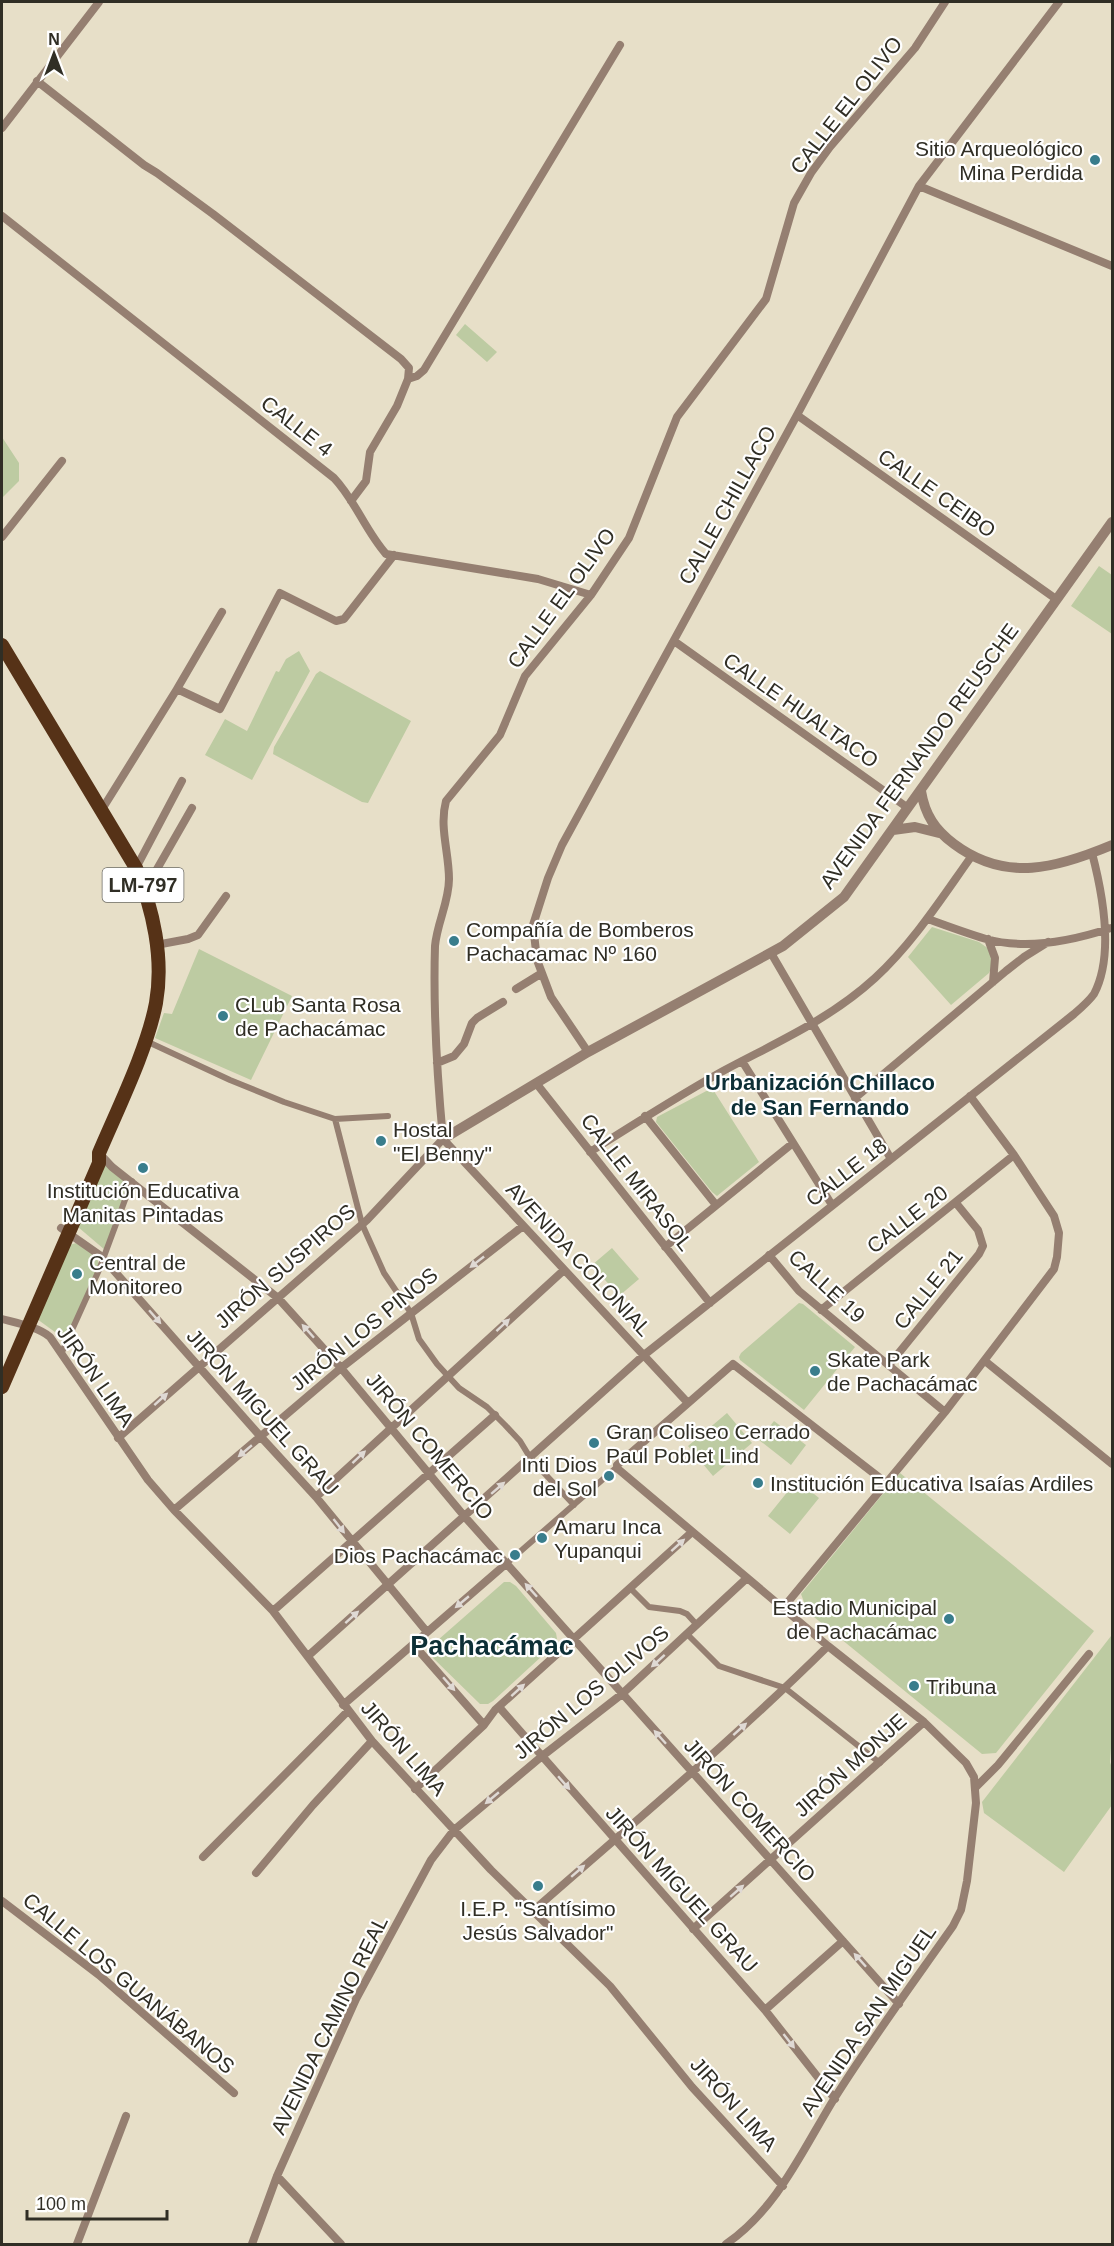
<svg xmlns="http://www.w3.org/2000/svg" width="1114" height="2246" font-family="Helvetica,sans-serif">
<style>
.green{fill:#bdcba2}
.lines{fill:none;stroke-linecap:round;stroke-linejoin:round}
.pedestrian{stroke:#957f71;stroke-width:6}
.minor{stroke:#957f71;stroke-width:8}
.tertiary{stroke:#957f71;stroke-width:10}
.primary{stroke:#563217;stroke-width:14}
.oneway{fill:#dfd9d4}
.poi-dot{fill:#397d8c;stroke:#fff;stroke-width:2}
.labels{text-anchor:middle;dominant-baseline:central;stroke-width:4.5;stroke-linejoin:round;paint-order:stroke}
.shield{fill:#fff;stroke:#6e6d66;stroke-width:1.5}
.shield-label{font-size:20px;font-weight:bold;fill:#302e25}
.street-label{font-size:21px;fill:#302e25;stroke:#fff}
.poi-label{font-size:21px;fill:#302e25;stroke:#fff;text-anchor:start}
.neighbourhood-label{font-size:22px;font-weight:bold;fill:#0d2f36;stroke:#fff}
.district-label{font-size:27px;font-weight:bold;fill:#0d2f36;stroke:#fff}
</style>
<rect width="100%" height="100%" fill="#e7dfc8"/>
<path class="green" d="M465 324 497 352 487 362 456 335Z
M2 437 19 463V481L2 498Z
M1099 566 1112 575V634L1071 606Z
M299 651 310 671 252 780 205 755 225 719 247 731 276 671 279 672 286 659Z
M320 671 411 721 368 803 362 802 273 754 274 747 316 674Z
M932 927 979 942 989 949 993 964 989 973 951 1005 908 957Z
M199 949 292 996 251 1080 155 1038 164 1013 172 1014Z
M712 1088 759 1162 717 1196 712 1192 656 1122 657 1117Z
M103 1163 131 1183 105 1250 78 1227Z
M76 1243 96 1255 99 1265 64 1345 59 1335 37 1319 70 1245Z
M612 1248 639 1279 619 1296 592 1265Z
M799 1303 803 1304 855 1347 804 1410 740 1360 739 1357 741 1353Z
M727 1413 752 1443 713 1476 688 1446Z
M774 1421 806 1445 791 1465 759 1440Z
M900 1473 1094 1631 996 1753 982 1754 803 1608 804 1602 801 1594Z
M797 1480 819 1498 790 1534 768 1516Z
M504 1582H510L516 1586 556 1633 557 1639 554 1645 493 1701 488 1704H480L433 1658 430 1647Z
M1111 1636 1112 1734 1110 1762 1112 1768V1805L1064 1872 984 1813 982 1802Z"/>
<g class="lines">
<path class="pedestrian" d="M146 1041 230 1080 284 1102 335 1119 388 1116
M335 1119 362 1224 384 1273 411 1313 419 1339 437 1364 459 1388 487 1407 505 1425 520 1441 531 1459 574 1505
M62 1352 99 1270 132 1181
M507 1563 617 1467
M630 1588 649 1607 680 1611 687 1614 697 1625
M688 1635 719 1666 785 1688 880 1763"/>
<path class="minor" d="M37 81 144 165 157 173 213 214 401 359 409 368 408 379 397 406 370 452 366 481 351 501
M2 128 99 2
M919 186 1112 266
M2 216 334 478C355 500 365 530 386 554L538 579 591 595
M408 379 417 376 424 370 620 45
M797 415 1056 599
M2 537 62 461
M674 641 908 808
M177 689 222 612
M101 811 177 689 220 709 280 593 336 621 344 619 348 614 394 555
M136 868 182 781
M145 890 192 808
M928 919C947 926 966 933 986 939 1026 950 1072 941 1111 928
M988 939 995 958 993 982
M156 945 188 939 198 935 226 896
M771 953 891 1159
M516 989 542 973
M588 1052 551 997 537 960 533 925 548 878 562 845 797 415 919 186 1059 2
M742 1061 832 1205
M437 1063 454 1056 464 1044 472 1023 477 1018 503 1002
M536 1083 710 1303
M855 1098 1006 971 1024 957 1048 942
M645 1116 716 1205
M443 1139C437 1075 433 1010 435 946 437 923 449 902 449 879 449 852 439 827 446 801L500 735 525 676 591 595 629 538 677 417 766 299 794 203 811 173 830 147 915 48 945 2
M443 1139 688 1403
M590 1152C634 1124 678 1096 723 1071 777 1042 829 1020 875 978 913 943 941 899 971 857
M99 1153 112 1167 278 1298 341 1368 465 1517 899 2004
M61 1228 101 1256 261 1437 316 1497 427 1632
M665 1247 793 1143
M769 1255 799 1291 945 1412
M821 1310 1014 1155
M2 1319C17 1323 38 1327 50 1337L148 1480 174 1510 273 1611 372 1741 491 1870 610 1986 692 2087 783 2186
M985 1361 1112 1464
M889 1365 979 1254 983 1246 978 1230 956 1203
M118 1438 367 1220 443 1139
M316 1497 564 1270
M174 1510 341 1368 523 1226
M783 1608 945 1412 1054 1269 1057 1257 1059 1233 1054 1216 1014 1155 970 1096
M273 1611 495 1415
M413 1644 484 1725
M308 1656 644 1355 1074 1014C1081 1008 1089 1001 1094 994 1114 956 1103 895 1092 853
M343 1705 507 1563
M499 1707 765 2010 835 2099
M976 1787 998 1765 1089 1654
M415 1789 484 1725 495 1710 692 1532
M203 1857 348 1711
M256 1873 313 1805 372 1741
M2 1901 99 1975 234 2093
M534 1910C633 1823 734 1739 828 1646
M693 1929 924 1722
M765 2010 843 1941
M277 2176 341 2244
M77 2244 126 2116
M252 2244 277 2176 356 1999 431 1860 454 1830 541 1757 622 1694 747 1578
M726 2244C777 2209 802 2151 834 2099 871 2040 913 1983 953 1926L961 1910 967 1881 976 1803 974 1777 966 1763 924 1722 828 1646 618 1469 617 1465 733 1364 885 1482"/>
<path class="tertiary" d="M921 791C925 815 935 830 954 844 1006 883 1057 868 1112 845
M893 830 915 827 939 833
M443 1139 588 1052 783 946 844 897 1112 522"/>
<path class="primary" d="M2 645 136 868C153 909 164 958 156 1003 147 1050 118 1108 99 1153V1163L2 1387"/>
</g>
<defs><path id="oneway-solid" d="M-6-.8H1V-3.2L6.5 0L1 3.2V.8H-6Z" transform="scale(1.5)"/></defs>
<g class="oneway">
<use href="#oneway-solid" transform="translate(477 1262) rotate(142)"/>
<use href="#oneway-solid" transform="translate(155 1317) rotate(49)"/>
<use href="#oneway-solid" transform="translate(503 1325) rotate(-43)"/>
<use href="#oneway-solid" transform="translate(308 1331) rotate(-132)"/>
<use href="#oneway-solid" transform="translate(161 1399) rotate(-42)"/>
<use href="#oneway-solid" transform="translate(245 1451) rotate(140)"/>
<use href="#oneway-solid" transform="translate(359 1457) rotate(-43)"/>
<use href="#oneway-solid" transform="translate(498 1488) rotate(-41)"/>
<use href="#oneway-solid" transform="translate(339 1526) rotate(52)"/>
<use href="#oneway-solid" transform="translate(678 1545) rotate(-42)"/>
<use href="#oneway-solid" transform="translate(531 1590) rotate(-132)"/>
<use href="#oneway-solid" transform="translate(462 1602) rotate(140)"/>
<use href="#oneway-solid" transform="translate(352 1617) rotate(-42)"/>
<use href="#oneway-solid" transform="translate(658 1661) rotate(138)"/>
<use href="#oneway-solid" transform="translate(449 1684) rotate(49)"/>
<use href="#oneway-solid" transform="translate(518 1690) rotate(-42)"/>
<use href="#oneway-solid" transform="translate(740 1729) rotate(-42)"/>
<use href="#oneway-solid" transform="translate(660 1737) rotate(-132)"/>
<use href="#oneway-solid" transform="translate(564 1783) rotate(49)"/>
<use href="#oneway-solid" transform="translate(492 1798) rotate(140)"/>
<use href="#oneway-solid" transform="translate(578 1871) rotate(-41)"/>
<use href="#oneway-solid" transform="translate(737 1891) rotate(-41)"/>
<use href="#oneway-solid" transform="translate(860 1960) rotate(-132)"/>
<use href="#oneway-solid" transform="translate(789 2041) rotate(52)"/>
</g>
<g class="poi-dot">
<circle cx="1095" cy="160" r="6"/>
<circle cx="454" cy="941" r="6"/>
<circle cx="223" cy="1016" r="6"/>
<circle cx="381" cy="1141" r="6"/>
<circle cx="143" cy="1168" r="6"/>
<circle cx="77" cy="1274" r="6"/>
<circle cx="815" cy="1371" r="6"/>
<circle cx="594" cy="1443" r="6"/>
<circle cx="609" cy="1476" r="6"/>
<circle cx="758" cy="1483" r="6"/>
<circle cx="542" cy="1538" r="6"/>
<circle cx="515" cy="1555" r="6"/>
<circle cx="949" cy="1619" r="6"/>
<circle cx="914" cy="1686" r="6"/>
<circle cx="538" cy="1886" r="6"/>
</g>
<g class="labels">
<rect class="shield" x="102.5" y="868" width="81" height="34" rx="4.5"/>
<g class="shield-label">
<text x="143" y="885">LM-797</text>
</g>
<g class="street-label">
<text transform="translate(846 105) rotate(-52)">CALLE EL OLIVO</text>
<text transform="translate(297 426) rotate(38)">CALLE 4</text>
<text transform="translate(937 493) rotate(35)">CALLE CEIBO</text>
<text transform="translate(727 505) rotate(-61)">CALLE CHILLACO</text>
<text transform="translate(561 598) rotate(-54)">CALLE EL OLIVO</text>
<text transform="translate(801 710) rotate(35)">CALLE HUALTACO</text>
<text transform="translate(919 756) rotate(-54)">AVENIDA FERNANDO REUSCHE</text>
<text transform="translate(846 1172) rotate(-38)">CALLE 18</text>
<text transform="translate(637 1182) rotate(52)">CALLE MIRASOL</text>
<text transform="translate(907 1219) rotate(-38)">CALLE 20</text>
<text transform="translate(579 1259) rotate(47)">AVENIDA COLONIAL</text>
<text transform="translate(285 1266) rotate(-41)">JIRÓN SUSPIROS</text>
<text transform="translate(827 1286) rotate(43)">CALLE 19</text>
<text transform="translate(928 1289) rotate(-51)">CALLE 21</text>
<text transform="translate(364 1329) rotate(-39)">JIRÓN LOS PINOS</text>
<text transform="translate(96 1376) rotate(55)">JIRÓN LIMA</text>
<text transform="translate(263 1412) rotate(48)">JIRÓN MIGUEL GRAU</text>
<text transform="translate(430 1446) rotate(50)">JIRÓN COMERCIO</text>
<text transform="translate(591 1692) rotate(-40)">JIRÓN LOS OLIVOS</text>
<text transform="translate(404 1748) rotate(49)">JIRÓN LIMA</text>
<text transform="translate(850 1765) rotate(-42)">JIRÓN MONJE</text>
<text transform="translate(750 1810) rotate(48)">JIRÓN COMERCIO</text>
<text transform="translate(682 1889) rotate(48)">JIRÓN MIGUEL GRAU</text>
<text transform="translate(129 1983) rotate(40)">CALLE LOS GUANÁBANOS</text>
<text transform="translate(868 2020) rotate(-56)">AVENIDA SAN MIGUEL</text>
<text transform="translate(329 2025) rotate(-64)">AVENIDA CAMINO REAL</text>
<text transform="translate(734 2104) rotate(48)">JIRÓN LIMA</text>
</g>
<g class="poi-label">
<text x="1083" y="148" text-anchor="end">Sitio Arqueológico<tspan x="1083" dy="24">Mina Perdida</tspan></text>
<text x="466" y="929">Compañía de Bomberos<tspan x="466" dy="24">Pachacamac Nº 160</tspan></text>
<text x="235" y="1004">CLub Santa Rosa<tspan x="235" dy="24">de Pachacámac</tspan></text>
<text x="393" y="1129">Hostal<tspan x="393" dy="24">"El Benny"</tspan></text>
<text x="143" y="1190" text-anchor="middle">Institución Educativa<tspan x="143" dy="24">Manitas Pintadas</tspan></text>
<text x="89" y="1262">Central de<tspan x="89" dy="24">Monitoreo</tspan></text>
<text x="827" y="1359">Skate Park<tspan x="827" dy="24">de Pachacámac</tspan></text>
<text x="606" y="1431">Gran Coliseo Cerrado<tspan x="606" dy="24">Paul Poblet Lind</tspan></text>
<text x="597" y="1464" text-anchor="end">Inti Dios<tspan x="597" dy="24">del Sol</tspan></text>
<text x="770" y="1483">Institución Educativa Isaías Ardiles</text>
<text x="554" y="1526">Amaru Inca<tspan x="554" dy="24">Yupanqui</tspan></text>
<text x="503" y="1555" text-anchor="end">Dios Pachacámac</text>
<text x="937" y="1607" text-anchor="end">Estadio Municipal<tspan x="937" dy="24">de Pachacámac</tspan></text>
<text x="926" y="1686">Tribuna</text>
<text x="538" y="1908" text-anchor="middle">I.E.P. "Santísimo<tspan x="538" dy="24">Jesús Salvador"</tspan></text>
</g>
<g class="neighbourhood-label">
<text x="820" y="1082">Urbanización Chillaco<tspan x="820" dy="25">de San Fernando</tspan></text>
</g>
<g class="district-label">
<text x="492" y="1646">Pachacámac</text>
</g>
</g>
<rect width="1114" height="2246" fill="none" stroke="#302e25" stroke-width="6"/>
<g transform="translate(54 54)" stroke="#ffffff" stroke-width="4.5" paint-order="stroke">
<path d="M0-4.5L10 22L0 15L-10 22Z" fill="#302e25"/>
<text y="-9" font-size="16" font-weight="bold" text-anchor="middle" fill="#302e25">N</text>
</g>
<path d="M27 2210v9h140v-9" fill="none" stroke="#302e25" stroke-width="3"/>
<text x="36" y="2210" font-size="18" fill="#302e25" stroke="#ffffff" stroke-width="4.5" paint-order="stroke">100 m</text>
</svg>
